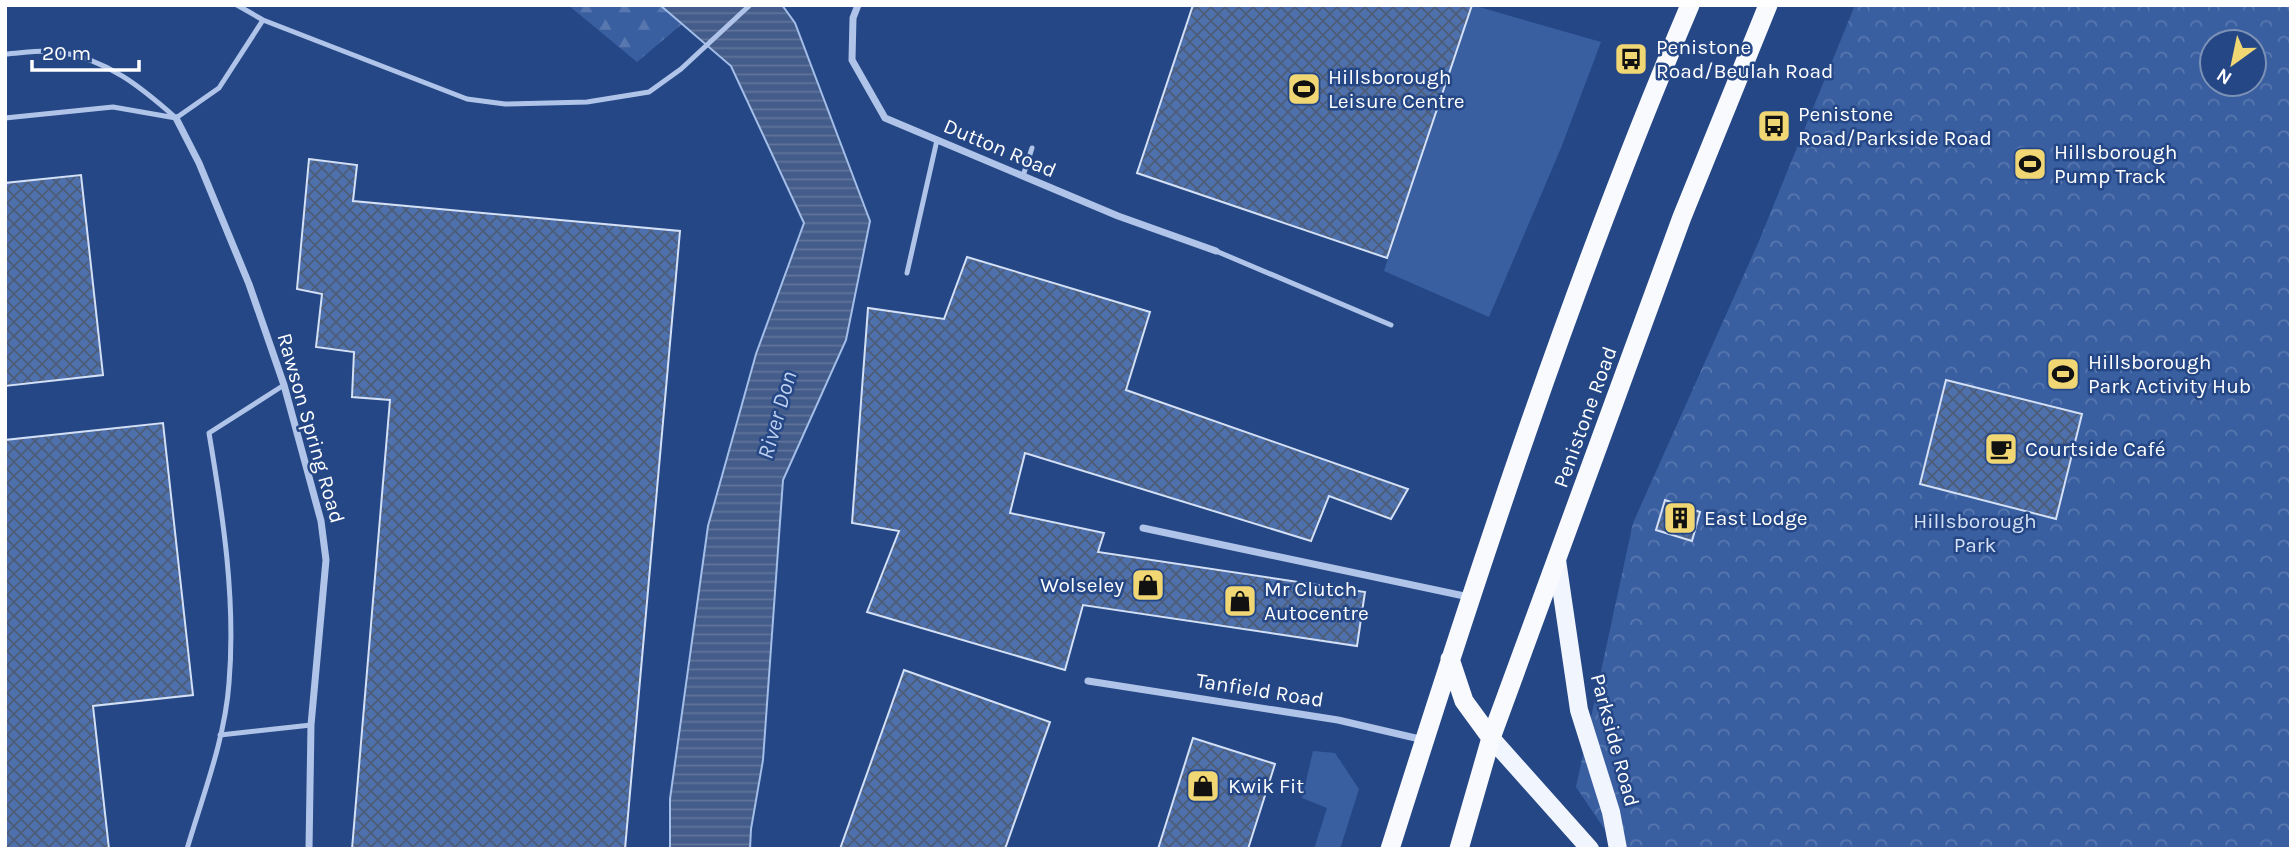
<svg xmlns="http://www.w3.org/2000/svg" width="2296" height="854" font-family="Karla,sans-serif">
<style>
.grass{fill:#3a5fa1}
.forest{fill:url(#forest-firs)}
.park{fill:url(#park-crowns);fill-rule:evenodd}
.water{fill:url(#water-rules);stroke:#a3bee8;stroke-width:2}
.building{fill:url(#building-cross-hatch);stroke:#d3e0f6;stroke-width:2}
.lines{fill:none;stroke-linecap:round;stroke-linejoin:round}
.service{stroke:#afc4e8;stroke-width:5}
.minor{stroke:#afc4e8;stroke-width:7}
.primary{stroke:#f1f5fe;stroke-width:18}
.trunk{stroke:#f8fafe;stroke-width:19}
.labels{text-anchor:middle;dominant-baseline:central;stroke-width:5;stroke-linejoin:round;paint-order:stroke}
.poi-label{font-size:21px;fill:#fff;stroke:#254785;text-anchor:start}
.street-label{font-size:21px;fill:#fff;stroke:#254785}
.park-label{font-size:21px;fill:#d3e0f6;stroke:#254785}
.water-label{font-size:23px;font-style:italic;fill:#bbceef;stroke:#254785}
</style>
<defs>
<pattern id="forest-firs" width="22" height="20" patternUnits="userSpaceOnUse" patternTransform="scale(1.75)"><rect width="22" height="20" fill="#3a5fa1"/><path d="M5 1l3.5 6h-7zM16 11l3.5 6h-7z" fill="#5877af"/></pattern>
<pattern id="park-crowns" width="20" height="18" patternUnits="userSpaceOnUse" patternTransform="scale(1.75)"><rect width="20" height="18" fill="#3a5fa1"/><path d="M2 6a3 3 0 1 1 6 0M12 15a3 3 0 1 1 6 0" fill="none" stroke="#5877af"/></pattern>
<pattern id="water-rules" width="6" height="5" patternUnits="userSpaceOnUse" patternTransform="scale(1.75)"><rect width="6" height="5" fill="#445c89"/><path d="M0 2.5h6" fill="none" stroke="#60749b"/></pattern>
<pattern id="building-cross-hatch" width="8" height="8" patternUnits="userSpaceOnUse" patternTransform="scale(1.75)"><rect width="8" height="8" fill="#4e70ac"/><path d="M0 0l8 8M0 8l8-8" fill="none" stroke="#4d5c77"/></pattern>
</defs>
<rect width="100%" height="100%" fill="#254785"/>
<path class="grass" d="M1472 5 1601 42 1561 148 1489 317 1384 271Z
M1313 751 1335 753 1359 789 1340 849H1314L1327 808 1302 798Z"/>
<path class="forest" d="M568 5H660L682 24 637 62Z"/>
<path class="park" d="M1855 5H2291V849H1618L1576 787 1633 523 1759 241ZM2212 42H2254V84H2212Z"/>
<path class="water" d="M660 5H782L795 23 870 221 846 340 783 480 763 760 751 829 750 849H670V799L708 526 756 354 804 223 731 66Z"/>
<path class="building" d="M1193 5H1472L1387 258 1137 173Z
M309 159 357 165 353 201 680 231 625 849H352L390 400 352 397 354 352 316 347 322 294 297 289Z
M81 175 103 375 5 386V183Z
M967 257 1150 312 1126 390 1408 489 1391 519 1329 496 1311 541 1025 453 1010 513 1104 533 1098 552 1365 592 1357 646 1083 605 1065 670 867 612 899 531 852 523 868 308 944 319Z
M1946 380 2082 414 2056 519 1920 484Z
M163 423 193 695 93 706 109 849H5V440Z
M1665 500 1700 512 1692 541 1656 530Z
M904 670 1050 722 1005 849H840Z
M1193 738 1275 764 1248 849H1158Z"/>
<g class="lines">
<path class="service" d="M237 5 263 20 467 99 505 104 587 102 649 92 681 69 750 5
M5 54C22 53 43 49 60 52 108 60 141 87 176 118
M5 118 113 107 176 118 219 88 263 20
M1023 176 1032 148
M1216 251 1391 325
M907 273 937 140
M220 735 311 725
M187 849C203 795 225 739 229 683 236 600 223 516 209 433L284 385"/>
<path class="minor" d="M858 5 853 18 852 60 885 118 1118 216 1216 251
M176 118 199 163 249 284 284 385 321 521 326 560 311 725 309 849
M1143 528 1469 597
M1088 681 1338 720 1424 740"/>
<path class="primary" d="M1557 560 1579 710 1611 812 1618 849
M1491 738 1590 849"/>
<path class="trunk" d="M1450 659 1464 701 1491 738
M1390 849C1480 564 1573 280 1690 5
M1459 849 1491 738 1682 217 1768 5"/>
</g>
<defs>
<symbol id="bus-square" viewBox="-11 -11 22 22"><rect x="-9" y="-9" width="18" height="18" rx="4" fill="#f1d774" stroke="#254785"/><path d="M-5-6H5V4H4V6H2V4H-2V6H-4V4H-5ZM-3.5-4V0h7V-4ZM-3.5 1.2v1.5H-2V1.2ZM2 1.2v1.5H3.5V1.2Z" fill="#111"/></symbol>
<symbol id="stadium-square" viewBox="-11 -11 22 22"><rect x="-9" y="-9" width="18" height="18" rx="4" fill="#f1d774" stroke="#254785"/><path d="M0-5a6.5 5 0 1 0 0 10a6.5 5 0 1 0 0-10ZM-3.5-1.8h7v3.6h-7Z" fill="#111"/></symbol>
<symbol id="cafe-square" viewBox="-11 -11 22 22"><rect x="-9" y="-9" width="18" height="18" rx="4" fill="#f1d774" stroke="#254785"/><path d="M-5.5-4.5H6V0H3Q3 3.5 0 3.5H-2.5Q-5.5 3.5-5.5 0ZM3-3.2v2h1.7v-2ZM-6 4.5H4V6H-6Z" fill="#111"/></symbol>
<symbol id="building-square" viewBox="-11 -11 22 22"><rect x="-9" y="-9" width="18" height="18" rx="4" fill="#f1d774" stroke="#254785"/><path d="M-4-6H4V6H1V3H-1V6H-4ZM-2.5-4.3h1.7v1.8h-1.7ZM.8-4.3h1.7v1.8H.8ZM-2.5-1h1.7V.8h-1.7ZM.8-1h1.7V.8H.8Z" fill="#111"/></symbol>
<symbol id="shop-square" viewBox="-11 -11 22 22"><rect x="-9" y="-9" width="18" height="18" rx="4" fill="#f1d774" stroke="#254785"/><path d="M-5-2.5h2.3a2.7 3.5 0 0 1 5.4 0H5L5.5 6h-11ZM-1.5-2.5h3a1.5 2.3 0 0 0-3 0Z" fill="#111"/></symbol>
</defs>
<g fill-rule="evenodd">
<use href="#bus-square" x="1612" y="40" width="38" height="38"/>
<use href="#stadium-square" x="1285" y="70" width="38" height="38"/>
<use href="#bus-square" x="1755" y="107" width="38" height="38"/>
<use href="#stadium-square" x="2011" y="145" width="38" height="38"/>
<use href="#stadium-square" x="2044" y="355" width="38" height="38"/>
<use href="#cafe-square" x="1982" y="430" width="38" height="38"/>
<use href="#building-square" x="1661" y="499" width="38" height="38"/>
<use href="#shop-square" x="1129" y="566" width="38" height="38"/>
<use href="#shop-square" x="1221" y="582" width="38" height="38"/>
<use href="#shop-square" x="1184" y="767" width="38" height="38"/>
</g>
<g class="labels">
<g class="poi-label">
<text x="1656" y="47">Penistone<tspan x="1656" dy="24">Road/Beulah Road</tspan></text>
<text x="1328" y="77">Hillsborough<tspan x="1328" dy="24">Leisure Centre</tspan></text>
<text x="1798" y="114">Penistone<tspan x="1798" dy="24">Road/Parkside Road</tspan></text>
<text x="2054" y="152">Hillsborough<tspan x="2054" dy="24">Pump Track</tspan></text>
<text x="2088" y="362">Hillsborough<tspan x="2088" dy="24">Park Activity Hub</tspan></text>
<text x="2025" y="449">Courtside Café</text>
<text x="1704" y="518">East Lodge</text>
<text x="1124" y="585" text-anchor="end">Wolseley</text>
<text x="1264" y="589">Mr Clutch<tspan x="1264" dy="24">Autocentre</tspan></text>
<text x="1228" y="786">Kwik Fit</text>
</g>
<g class="street-label">
<text transform="translate(1000 148) rotate(23)">Dutton Road</text>
<text transform="translate(1585 417) rotate(-70)">Penistone Road</text>
<text transform="translate(311 428) rotate(74)">Rawson Spring Road</text>
<text transform="translate(1260 690) rotate(9)">Tanfield Road</text>
<text transform="translate(1615 740) rotate(75)">Parkside Road</text>
</g>
<g class="park-label">
<text x="1975" y="521">Hillsborough<tspan x="1975" dy="24">Park</tspan></text>
</g>
<g class="water-label">
<text transform="translate(777 415) rotate(-74)">River Don</text>
</g>
</g>
<rect width="2296" height="854" fill="none" stroke="#ffffff" stroke-width="14"/>
<g transform="translate(2233 63) rotate(213)"><circle r="33" fill="#254785" stroke="#7c91b6" stroke-width="2"/>
<path d="M0-5L12 26L0 18L-12 26Z" fill="#f1d774"/>
<text y="-10" font-size="19" font-weight="bold" text-anchor="middle" fill="#ffffff">N</text>
</g>
<path d="M32 60v10h107v-10" fill="none" stroke="#ffffff" stroke-width="3.5"/>
<text x="42" y="60" font-size="21" fill="#ffffff" stroke="#254785" stroke-width="5" paint-order="stroke">20 m</text>
</svg>
